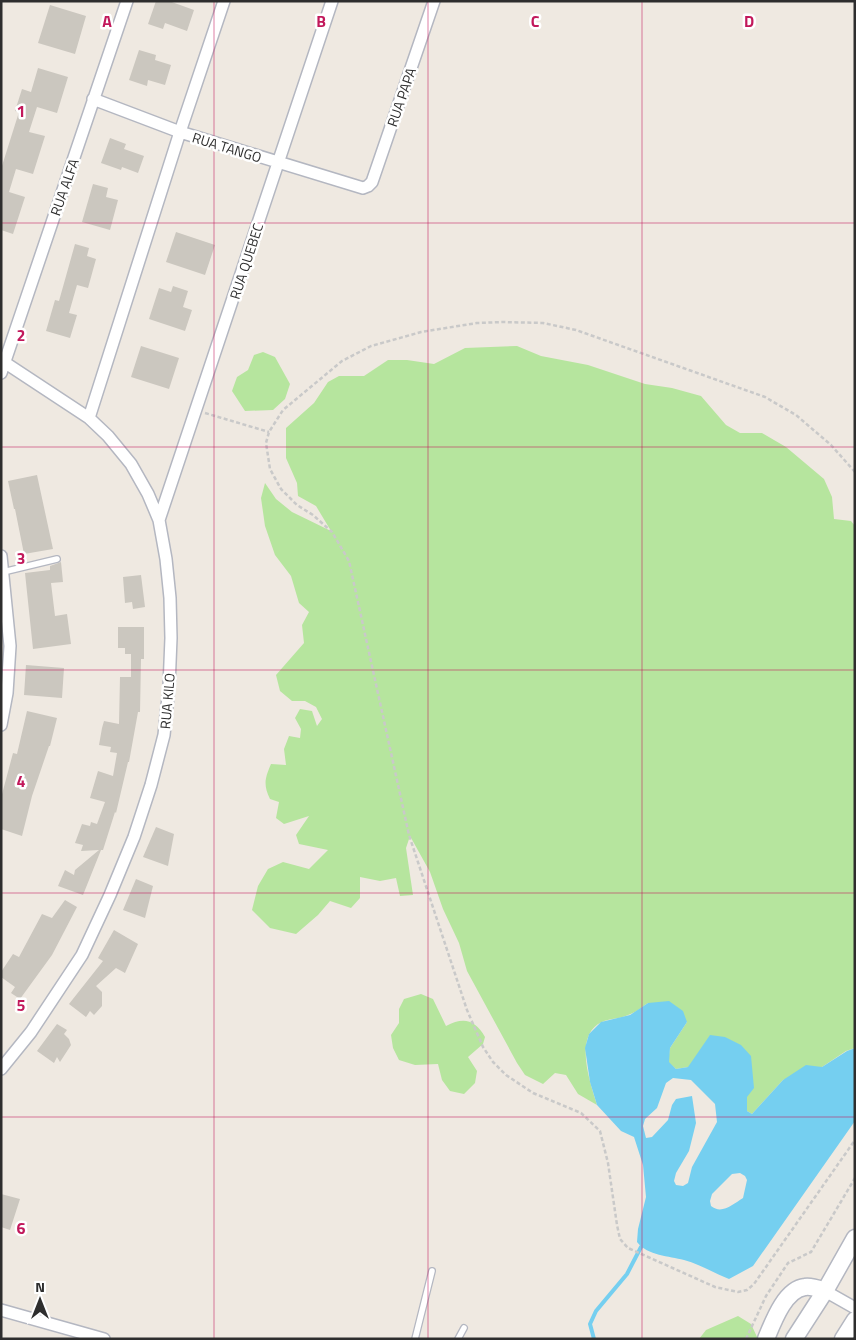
<svg xmlns="http://www.w3.org/2000/svg" width="856" height="1340" font-family="'Titillium Web',sans-serif">
<style>
.green{fill:#b6e59e}
.water{fill:#75cff0;fill-rule:evenodd}
.lines{fill:none;stroke-linecap:round;stroke-linejoin:round}
.stream{stroke:#75cff0;stroke-width:4}
.building{fill:#cbc7bf}
.lane-casing{stroke:#b4b7c1;stroke-width:8}
.street-casing{stroke:#b4b7c1;stroke-width:14}
.secondary-casing{stroke:#b4b7c1;stroke-width:19}
.path{stroke:#c9c9c9;stroke-width:2.5;stroke-dasharray:4 2.5;stroke-linecap:butt}
.lane{stroke:#fff;stroke-width:5.5}
.street{stroke:#fff;stroke-width:11}
.secondary{stroke:#fff;stroke-width:16}
.grid{fill:none;stroke:#c2185b;stroke-width:1;stroke-opacity:0.55}
.labels{text-anchor:middle;dominant-baseline:central;stroke-width:5;stroke-linejoin:round;paint-order:stroke}
.street-label{font-size:14px;fill:#2e2e2e;stroke:#fff}
.grid-label{font-size:16px;text-anchor:middle;font-weight:bold;fill:#c2185b;stroke:#fff;stroke-width:5;stroke-linejoin:round;paint-order:stroke}
</style>
<rect width="100%" height="100%" fill="#efe9e1"/>
<path class="green" d="M517 346 541 356 588 365 645 384 672 388 701 396 726 425 740 433H762L786 447 824 479 832 497 834 519 851 521 855 526V1048L846 1051 822 1067 783 1080 752 1114 747 1111V1097L688 1067 676 1069 668 1062 670 1048 687 1022 648 1003C642 1007 635 1013 628 1015 620 1019 610 1018 602 1022 573 1035 590 1082 597 1105L578 1094 566 1075 555 1073 543 1084 525 1075 517 1063 467 971 459 943 443 909 430 872 410 836 406 848 413 895 400 896 396 878 380 881 360 877V898L351 908 330 901 318 915 296 934 270 928 252 910 258 886 268 869 283 862 309 869 328 850 299 844 296 835 309 816 284 824 276 818 279 802 270 799C263 785 265 778 271 764L286 765 284 749 289 736 300 738 301 729 295 718 300 709 312 711 317 726 322 719 316 707 305 701H292L280 691 276 675 304 643 302 625 309 612 299 603 291 576 275 555 265 526 261 498 265 483 276 499 292 512 331 531 316 506 298 496 297 483 286 458V428L314 403 328 382 339 376H364L388 360H407L434 364 465 348Z
M263 352 275 357 290 384 285 399 273 410 245 411 232 391 237 377 248 370 254 355Z
M421 994 433 999 446 1026C463 1017 475 1019 485 1037L483 1044 468 1057 477 1071 475 1083 464 1094 450 1091 442 1080 438 1064 415 1065 399 1060 393 1048 391 1035 399 1023V1009L404 999Z
M738 1316 751 1324 758 1339H699L706 1330Z"/>
<path class="water" d="M669 1001 683 1011 687 1022 670 1048 669 1062 676 1069 688 1067 710 1035 725 1037 741 1045 751 1056 754 1088 747 1097V1111L752 1114 783 1080 806 1065 822 1067 847 1051 855 1048V1121L753 1266 729 1279C714 1273 699 1264 684 1260 669 1256 648 1256 637 1242L638 1229 646 1197 643 1165 634 1137 621 1131 597 1105 590 1082 585 1048 589 1034 601 1022 630 1015 648 1003ZM673 1078 691 1080 715 1104 717 1122 692 1167 688 1183 683 1186 676 1185 674 1181 676 1173 689 1151 696 1123 692 1096 676 1099 672 1105 668 1120 652 1137 646 1138 643 1126 645 1119 657 1108 666 1083ZM740 1173 745 1176 747 1180 743 1198C733 1204 722 1215 711 1206L710 1201 712 1194 732 1174Z"/>
<g class="lines">
<path class="stream" d="M594 1339 590 1324 596 1311 627 1274 641 1247"/>
</g>
<path class="building" d="M156 1H169L194 10 187 31 165 23 163 29 148 24Z
M50 5 86 16 75 54 38 43Z
M139 50 156 55 155 60 171 65 165 85 148 80 147 86 129 80Z
M38 68 68 77 57 113 37 107 29 132 45 136 33 174 16 169 9 192 25 197 13 234 1 230V169L19 112 15 111 22 89 31 92Z
M110 138 126 144 124 149 144 156 138 173 122 167 121 170 101 163Z
M93 184 108 188 106 197 118 200 110 230 82 222Z
M176 232 215 245 205 275 166 262Z
M75 244 89 248 87 256 96 259 88 288 77 285 69 313 77 315 70 338 46 331 55 300 59 301Z
M173 286 188 291 183 307 192 310 185 331 149 319 159 288 171 292Z
M141 346 179 358 169 389 131 377Z
M37 475 53 549 24 554 15 509H14L8 481Z
M61 562 63 582 51 583 55 616 67 614 71 644 33 649 25 573 50 570V566Z
M141 575 145 607 133 609 132 602 125 603 123 577Z
M118 627H144V659H141L140 712H138L129 762H128L116 813 115 812 103 850H101L83 895 58 886 65 870 74 875 75 870 99 850 81 851 83 845 75 843 82 824 90 826 91 822 97 824 105 802 90 798 98 771 113 776 117 753 110 752 111 747 99 745 102 728 104 721 119 724 120 677H131V654H125V648H118Z
M26 665 64 668 62 698 24 695Z
M27 711 57 718 50 746H49L32 796 22 836 1 829V798L13 753 17 754Z
M156 827 174 834 168 866 143 857Z
M136 879 153 886 145 918 123 910Z
M65 900 77 907 52 955 20 999 11 993 15 987 1 977V972L13 954 19 957 42 914 52 918Z
M114 930 138 944 125 973 116 968 96 986 102 992V1006L94 1015 90 1011 86 1017 69 1004 103 961 98 958Z
M57 1024 67 1030 64 1034 69 1039 71 1045 60 1062 57 1057 54 1063 37 1051Z
M1 1194 20 1199 10 1230 1 1227Z"/>
<g class="lines">
<defs>
<path id="lane" d="M3 572 57 559
M415 1339 432 1271
M458 1339 464 1328"/>
<path id="street" d="M93 99 180 132 363 188 368 186 372 182 434 1
M1 373 127 1
M89 418 180 132 224 1
M159 520 332 1
M1 556 10 646 7 693 1 725
M1 1069 31 1032 82 955 110 895 134 837 151 785 164 735 169 687 171 638 170 598 166 559 159 520 148 494 131 464 108 436 89 418 4 362
M825 1291 855 1308
M1 1310 104 1339"/>
<path id="secondary" d="M766 1339C773 1322 785 1289 805 1287 812 1286 819 1289 825 1291
M794 1339 825 1291 855 1238
M843 1339 855 1320"/>
</defs>
<use href="#lane" class="lane-casing"/>
<use href="#street" class="street-casing"/>
<use href="#secondary" class="secondary-casing"/>
<path class="path" d="M205 413 269 432
M855 472 831 445 796 415 765 397 576 330 543 323 502 322 477 323 421 332 371 346 342 361 283 410 269 432 266 443 270 469 281 489 297 505 313 515 332 532 349 561 409 835 467 1010 483 1047 493 1062 506 1075 533 1093 581 1113 600 1131 608 1163 617 1225 620 1239 628 1248 715 1287 738 1292 747 1290 754 1284 855 1140
M746 1339 766 1296 788 1263 811 1252 855 1178"/>
<use href="#lane" class="lane"/>
<use href="#street" class="street"/>
<use href="#secondary" class="secondary"/>
</g>
<path class="grid" d="M214 1V1339M428 1V1339M642 1V1339M1 223H855M1 447H855M1 670H855M1 893H855M1 1117H855"/>
<g class="labels">
<g class="street-label">
<text transform="translate(401 97) rotate(-71)">RUA PAPA</text>
<text transform="translate(227 147) rotate(17)">RUA TANGO</text>
<text transform="translate(64 187) rotate(-71)">RUA ALFA</text>
<text transform="translate(246 261) rotate(-72)">RUA QUEBEC</text>
<text transform="translate(167 701) rotate(-85)">RUA KILO</text>
</g>
</g>
<g class="grid-label">
<text x="107" y="27">A</text>
<text x="321" y="27">B</text>
<text x="535" y="27">C</text>
<text x="749" y="27">D</text>
<text x="21" y="117">1</text>
<text x="21" y="341">2</text>
<text x="21" y="564">3</text>
<text x="21" y="787">4</text>
<text x="21" y="1011">5</text>
<text x="21" y="1234">6</text>
</g>
<rect width="856" height="1340" fill="none" stroke="#2e2e2e" stroke-width="5"/>
<g transform="translate(40 1300)" stroke="#ffffff" stroke-width="4" paint-order="stroke">
<path d="M0-4L9 19L0 12L-9 19Z" fill="#2e2e2e"/>
<text y="-8" font-size="14" font-weight="bold" text-anchor="middle" fill="#2e2e2e">N</text>
</g>
</svg>
